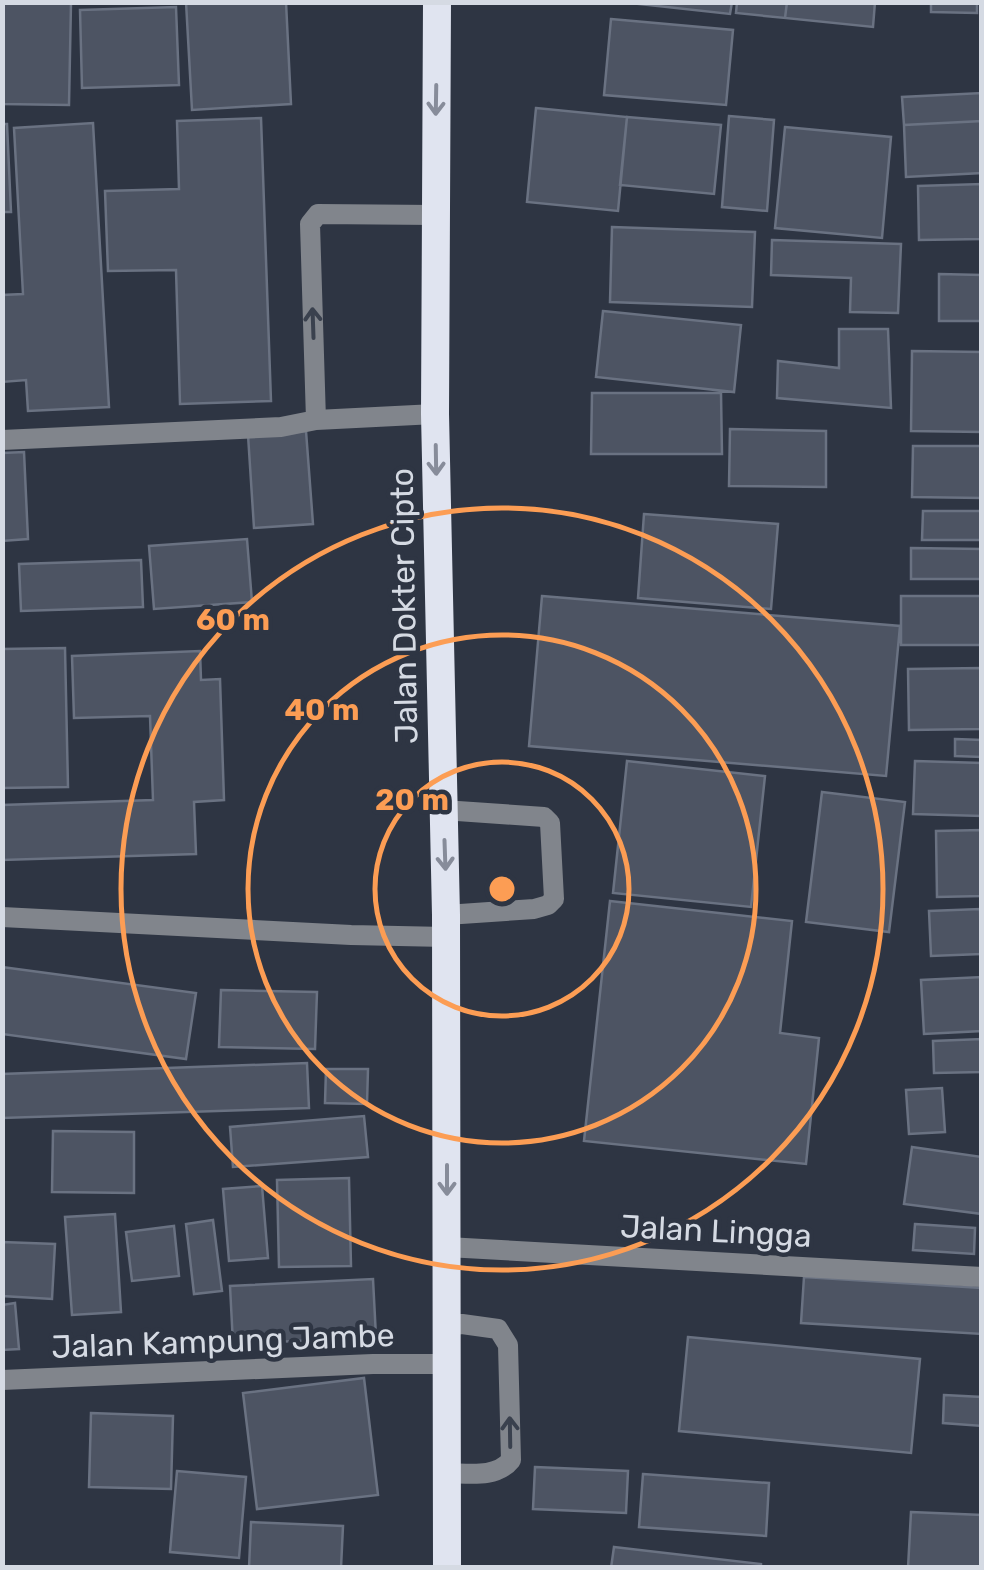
<svg xmlns="http://www.w3.org/2000/svg" width="984" height="1570" font-family="Rubik,sans-serif">
<style>
.building{fill:#4d5463;stroke:#6a7282;stroke-width:2.5}
.lines{fill:none;stroke-linecap:round;stroke-linejoin:round}
.service{stroke:#81858c;stroke-width:20}
.minor{stroke:#81858c;stroke-width:20}
.trunk{stroke:#e0e4f0;stroke-width:28}
.oneway{stroke:#878c9a}
.oneway2{stroke:#3a414e}
.ring{fill:none;stroke:#fc9d54;stroke-width:5}
.labels{text-anchor:middle;dominant-baseline:central;stroke-width:9;stroke-linejoin:round;paint-order:stroke}
.street-label{font-size:32px;fill:#d5dae3;stroke:#2e3543}
.centre{fill:#fc9d54;stroke:#2e3543;stroke-width:5}
.ring-label{font-size:30px;text-anchor:middle;font-weight:bold;fill:#fc9d54;stroke:#2e3543;stroke-width:9;stroke-linejoin:round;paint-order:stroke}
</style>
<rect width="100%" height="100%" fill="#2e3543"/>
<path class="building" d="M2 2 71 3 69 105 2 104Z
M186 2H286L291 104 192 110Z
M621 2H732L730 14Z
M737 2H787L785 18 736 13Z
M787 2H875L873 27 785 18Z
M931 2H977V13L931 12Z
M176 7 179 85 82 88 80 10Z
M611 19 733 30 726 105 604 95Z
M982 93V121L904 125 902 97Z
M536 108 627 117 618 211 527 202Z
M729 116 774 120 767 211 722 207Z
M627 117 721 125 714 194 620 185Z
M261 118 271 401 180 404 176 270 108 271 105 191 179 189 177 121Z
M982 121V173L906 177 904 125Z
M93 123 109 407 28 411 26 380 2 382V295L23 294 14 128Z
M2 124H7L11 212H2Z
M785 127 891 137 882 238 775 228Z
M982 184V239L919 240 918 186Z
M612 227 755 232 752 307 610 302Z
M772 240 901 244 898 313 850 312 851 278 771 275Z
M939 274 982 275V321H939Z
M603 311 741 325 734 392 596 377Z
M839 329H888L891 408 777 398 778 361 839 368Z
M912 351 982 352V432L911 431Z
M592 393H721L722 454H591Z
M730 429 826 431V487L729 486Z
M306 431 313 524 254 528 248 435Z
M913 446H982V498L912 497Z
M24 452 28 539 2 541V453Z
M923 511H982V540H922Z
M644 514 778 524 771 609 638 598Z
M247 539 252 602 154 609 149 546Z
M911 548 982 549V579H911Z
M141 560 143 607 21 611 19 564Z
M542 596 900 626 886 776 529 746Z
M901 596H982V645H901Z
M65 648 68 787 2 788V649Z
M200 651 201 680 220 679 224 800 194 802 196 854 2 860V805L153 800 150 716 74 718 72 656Z
M982 668V729L909 730 908 669Z
M955 739 982 740V757L955 756Z
M627 761 765 776 751 907 613 893Z
M915 761 982 763V816L913 814Z
M822 792 905 802 889 932 806 922Z
M982 830V896L937 897 936 831Z
M610 901 792 921 780 1033 819 1038 806 1164 584 1141Z
M980 909 981 954 931 956 929 911Z
M2 967 196 993 186 1059 2 1034Z
M982 977V1031L924 1034 921 980Z
M221 990 317 992 315 1049 219 1047Z
M982 1039V1072L934 1073 933 1041Z
M307 1063 309 1108 2 1118V1074Z
M326 1069H368L367 1104 325 1103Z
M942 1088 945 1132 909 1134 906 1090Z
M364 1116 368 1157 233 1167 230 1127Z
M53 1131 134 1132V1193L52 1192Z
M912 1147 982 1157V1214L904 1204Z
M349 1178 351 1266 279 1267 277 1180Z
M262 1186 268 1258 229 1261 223 1189Z
M115 1214 121 1312 72 1315 65 1217Z
M213 1220 222 1291 194 1294 186 1224Z
M915 1224 975 1228 974 1254 913 1250Z
M174 1226 179 1276 132 1281 126 1232Z
M2 1242 55 1244 52 1299 2 1296Z
M804 1277 982 1288V1334L801 1323Z
M373 1279 376 1337 233 1344 230 1286Z
M15 1303 19 1349 2 1350V1305Z
M688 1337 920 1359 911 1453 679 1431Z
M364 1378 378 1495 257 1509 243 1393Z
M944 1395 982 1397V1426L943 1423Z
M91 1413 173 1416 171 1489 89 1487Z
M535 1467 628 1471 626 1513 533 1509Z
M177 1471 246 1477 239 1558 170 1552Z
M643 1474 769 1483 766 1536 639 1527Z
M911 1512 982 1515V1568H908Z
M251 1522 343 1526 341 1568H249Z
M614 1547 761 1564V1568H611Z"/>
<g class="lines">
<path class="service" d="M316 420 310 224 318 214 435 215
M2 440 281 427 316 420 435 414
M443 810 544 817 550 823 554 899 548 905 534 909 446 915
M2 917 351 935 446 937
M446 1473C467 1473 496 1479 511 1460L508 1345 498 1329 462 1324 447 1326"/>
<path class="minor" d="M447 1247 982 1277
M2 1380 373 1364H447"/>
<path class="trunk" d="M437 2 435 414 446 915 447 1568"/>
</g>
<defs><path id="oneway-shaft" d="M-6 0H5M1.5-3L5.5 0L1.5 3" fill="none" stroke-width="1.6" stroke-linecap="round" stroke-linejoin="round" transform="scale(2.5)"/></defs>
<g class="oneway">
<use href="#oneway-shaft" transform="translate(436 100) rotate(91)"/>
<use href="#oneway-shaft" transform="translate(436 460) rotate(89)"/>
<use href="#oneway-shaft" transform="translate(445 855) rotate(88)"/>
<use href="#oneway-shaft" transform="translate(447 1180) rotate(90)"/>
</g>
<g class="oneway2">
<use href="#oneway-shaft" transform="translate(313 323) rotate(-92)"/>
<use href="#oneway-shaft" transform="translate(510 1432) rotate(-91)"/>
</g>
<g class="ring">
<circle cx="502" cy="889" r="127"/>
<circle cx="502" cy="889" r="254"/>
<circle cx="502" cy="889" r="381"/>
</g>
<g class="labels">
<g class="street-label">
<text transform="translate(404 606) rotate(-91)">Jalan Dokter Cipto</text>
<text transform="translate(716 1231) rotate(3)">Jalan Lingga</text>
<text transform="translate(223 1341) rotate(-2)">Jalan Kampung Jambe</text>
</g>
</g>
<circle cx="502" cy="889" r="15" class="centre"/>
<g class="ring-label">
<text x="233" y="630">60 m</text>
<text x="322" y="720">40 m</text>
<text x="412" y="810">20 m</text>
</g>
<rect width="984" height="1570" fill="none" stroke="#d5dae3" stroke-width="10"/>
</svg>
